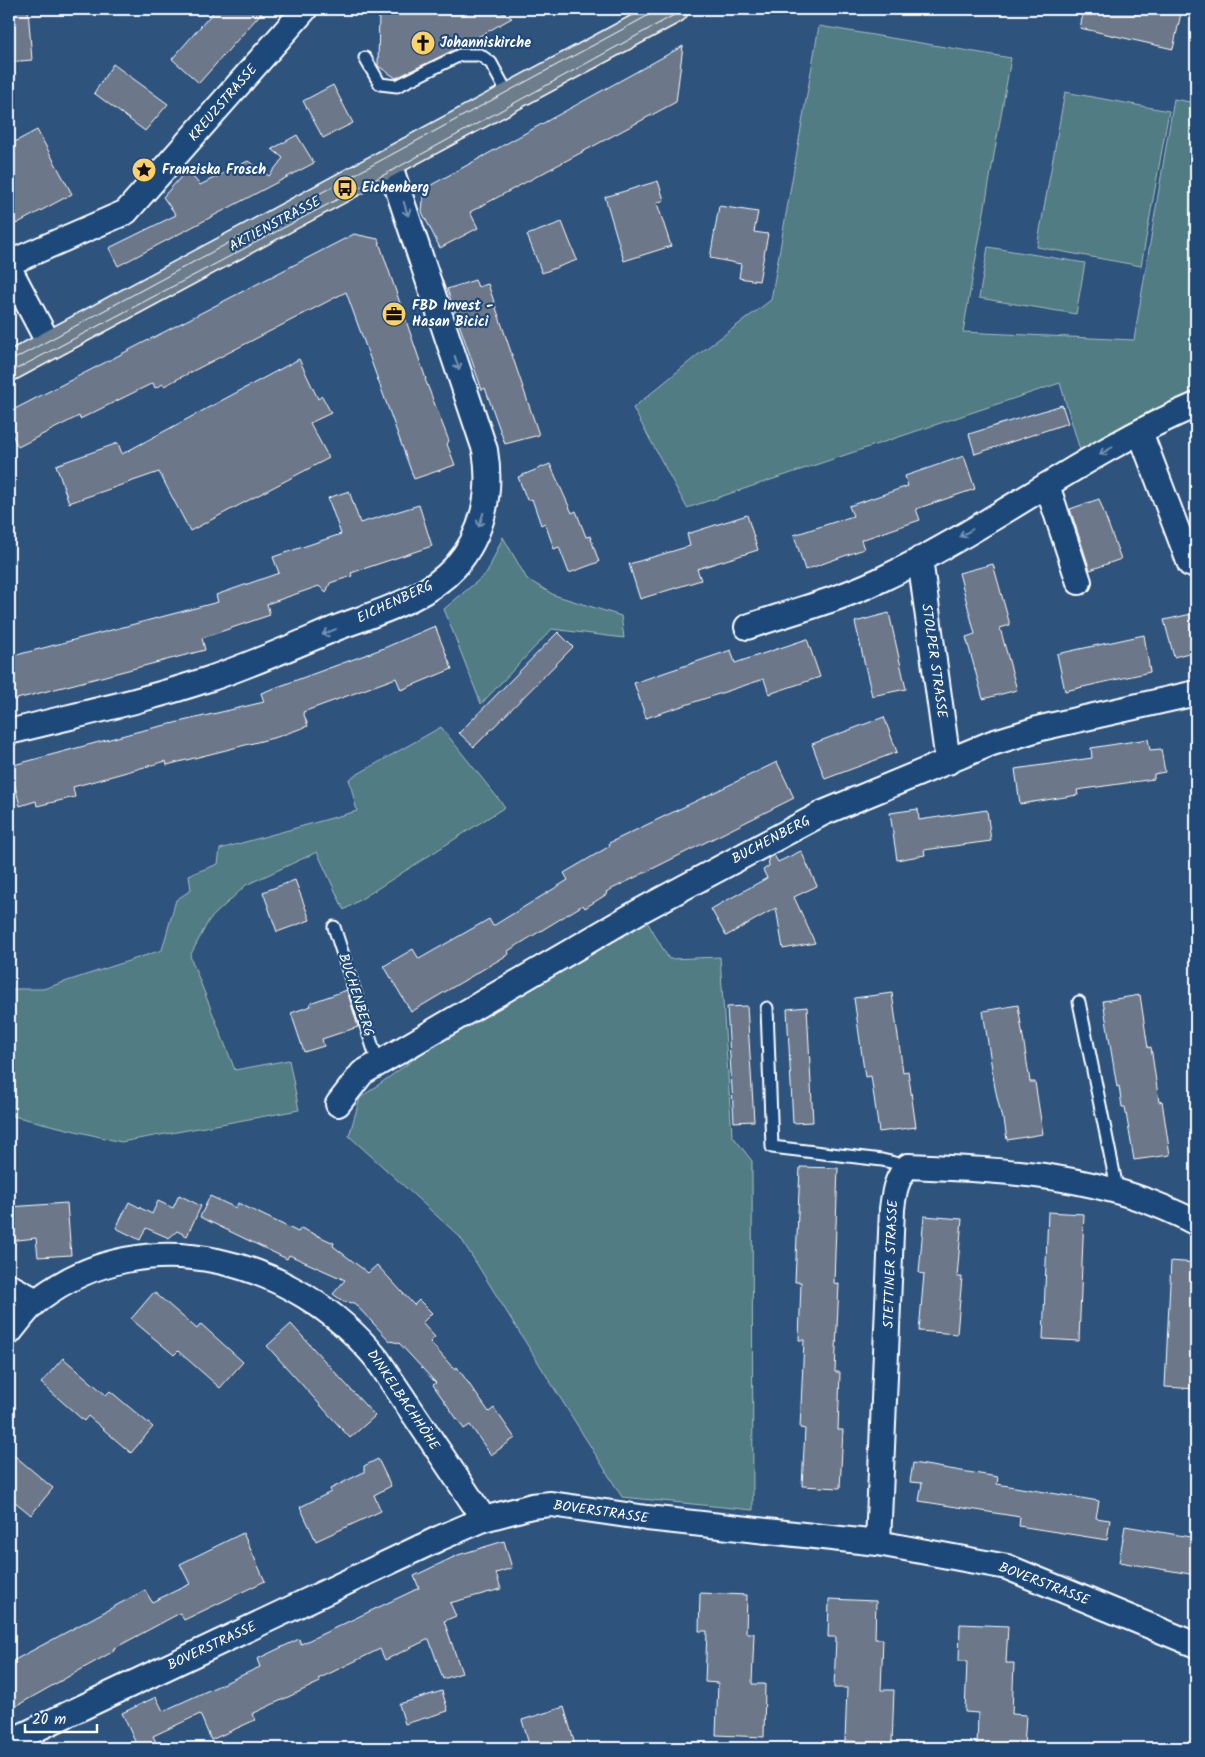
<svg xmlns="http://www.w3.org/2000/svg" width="1205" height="1757" font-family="Kalam,sans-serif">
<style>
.green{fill:#517b83;stroke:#a8bdc1}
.building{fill:#6c788a;stroke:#fff}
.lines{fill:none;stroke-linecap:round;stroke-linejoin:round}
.service-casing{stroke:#fff;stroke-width:15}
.minor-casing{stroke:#fff;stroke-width:28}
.primary-casing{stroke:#fff;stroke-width:31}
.service{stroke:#1f4a7a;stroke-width:11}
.minor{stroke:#1f4a7a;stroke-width:24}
.primary{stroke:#6d7d8c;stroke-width:28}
.tram{stroke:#fff;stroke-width:1}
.oneway{stroke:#7992af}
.labels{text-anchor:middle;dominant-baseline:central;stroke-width:4.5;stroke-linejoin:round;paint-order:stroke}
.poi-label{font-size:14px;font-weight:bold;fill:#fff;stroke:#1f4a7a;text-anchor:start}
.street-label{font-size:14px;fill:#fff;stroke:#1f4a7a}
</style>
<rect width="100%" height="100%" fill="#2e537d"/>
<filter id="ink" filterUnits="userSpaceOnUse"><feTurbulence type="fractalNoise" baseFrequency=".02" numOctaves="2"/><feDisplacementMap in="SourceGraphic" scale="10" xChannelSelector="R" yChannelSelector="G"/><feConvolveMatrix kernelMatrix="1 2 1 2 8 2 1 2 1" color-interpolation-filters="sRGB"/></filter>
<g filter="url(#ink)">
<path class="green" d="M819 26 1011 58 963 332 1134 340 1174 99 1196 103V390L1080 450 1060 383 687 508 633 408 700 353 771 300Z
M1065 92 1169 111 1141 266 1037 247Z
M988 247 1085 263 1076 314 979 298Z
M503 537 527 579 554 595 621 616 624 638 552 629 481 704 444 609 487 573Z
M441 727 505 807 344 910 317 852 246 885 209 920 190 956 235 1070 289 1060 299 1110 121 1142 9 1115V989H43L162 950 176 900 191 890 189 875 218 864 220 849 357 811 349 779Z
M646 920 669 959 720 957 732 1135 752 1161 753 1510 622 1497 460 1237 349 1136 360 1098 449 1034Z"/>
<path class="building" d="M9 9H28L32 60 9 62Z
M216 9H265L199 83 172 59Z
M379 9H496L512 18 458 48 396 78 378 66Z
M1084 9H1182L1173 49 1080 28Z
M683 46 676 102 470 212 478 228 440 248 422 212 424 189Z
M113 64 168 104 145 131 94 93Z
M333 85 353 123 323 138 303 101Z
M37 130 72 194 16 224 9 210V145Z
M297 135 314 163 118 266 109 248 176 215 163 197 187 170 200 185 248 161 269 176 283 158 272 149Z
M658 181 664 200 657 203 671 246 624 261 605 197Z
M719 206 758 212 754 232 768 234 759 281 739 278 741 264 710 258Z
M562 222 577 260 542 273 527 235Z
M354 234 378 239 426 379H425L449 441 447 444 455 465 414 479 346 292 164 386 163 384 155 388 153 383 80 419 79 416 18 447 9 428V412Z
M475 280 478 287 488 284 539 435 505 444 485 388 482 390 447 289Z
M299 359 318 399 322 396 331 413 310 423 329 458 190 531 159 472 69 503 56 465 118 443 122 454Z
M1062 405 1068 423 975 454 969 434Z
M964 456 975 489 916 509 920 520 861 540 864 549 805 570 794 535 853 516 849 506 908 486 905 476Z
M550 464 572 513 576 511 586 537 590 536 599 562 569 573 559 547 554 549 545 523 541 525 532 499 527 500 518 477Z
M349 491 360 523 419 505 432 546 351 573 352 576 330 583 326 593 319 586 267 604 270 615 202 638 205 650 9 701V657L218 602 216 595 279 573 273 557 341 534 328 498Z
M1099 499 1121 559 1090 570 1070 509Z
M747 515 758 550 697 569 701 580 640 599 629 564 690 546 687 534Z
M993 564 1010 625 1000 628 1017 690 983 699 966 637 975 634 959 573Z
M889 613 906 689 872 696 855 622Z
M1196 613V651L1174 657 1164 620Z
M435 626 452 669 401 690 396 678 303 712 308 726 277 737 167 765 166 761 73 787 75 797 37 806 36 801 20 806 10 766 136 732 264 702 261 693 384 648Z
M558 632 573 647 474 747 459 733Z
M1144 635 1150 672 1065 691 1057 654Z
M807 639 820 677 769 694 764 679 646 718 634 683 731 650 735 663Z
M884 717 897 752 825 779 812 744Z
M1148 739 1150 750 1161 749 1165 772 1154 774V779L1077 790 1078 795 1020 804 1015 769 1092 758 1091 748Z
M777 762 794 798 606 892 607 894 585 908 583 905 508 951 509 954 411 1012 384 966 413 949 419 959 489 919 493 926 568 880 564 873 610 846 609 843Z
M918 809 919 820 987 810 991 841 924 850 925 855 897 860 890 813Z
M801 851 817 886 794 897 815 943 783 949 776 908 726 936 711 909 767 878 763 870 769 866 768 858 774 855 778 862Z
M295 880 310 920 277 932 263 892Z
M347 990 358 1027 322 1039 324 1046 304 1052 291 1013 311 1006 310 1003Z
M892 993 903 1072 908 1071 916 1127 879 1132 871 1076 865 1077 854 998Z
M1140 995 1148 1048 1151 1047 1159 1102 1162 1101 1170 1155 1134 1160 1125 1107H1122L1119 1086 1117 1087 1103 1001Z
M1018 1005 1030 1082H1035L1043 1134 1007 1140 1004 1119H1002L995 1088 983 1011Z
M747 1006 754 1121 734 1122 727 1007Z
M807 1007 813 1122 793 1123 787 1009Z
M800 1167 838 1168 834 1283 839 1284 835 1372H840L838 1430H843L840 1488 802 1486 805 1429 800 1428 804 1340H799L801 1282H795Z
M179 1195 201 1206 187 1236 177 1231 169 1238 146 1228 140 1240 116 1228 129 1202 152 1214 158 1201 173 1208Z
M210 1196 236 1208 238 1203 298 1232 301 1228 334 1243 333 1246 368 1273 377 1265 414 1305 419 1300 432 1313 422 1323 435 1337 430 1342 454 1369 457 1367 489 1412 494 1408 515 1438 491 1455 470 1425 464 1429 433 1385 436 1383 399 1343 390 1341 354 1303 344 1302 333 1294 345 1280 289 1255 287 1259 200 1217Z
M67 1203 71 1255 38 1257 36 1238 9 1241V1207Z
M1048 1212 1084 1214 1079 1341 1043 1339Z
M924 1216 962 1219 957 1277H962L957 1334 919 1331 924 1274 919 1273Z
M1171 1261 1196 1263V1389L1165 1387Z
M154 1292 197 1329 201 1324 243 1362 220 1388 178 1351 174 1355 131 1319Z
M291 1324 375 1416 350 1438 267 1346Z
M63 1358 106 1395 110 1391 153 1427 131 1453 88 1416 84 1421 41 1383Z
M9 1451 53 1488 31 1515 9 1497Z
M378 1459 391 1486 374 1495 381 1511 316 1541 300 1507 331 1492 330 1489 364 1472V1466Z
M913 1463 998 1477 997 1484 1099 1501 1096 1518 1110 1520 1107 1540 1019 1526 1020 1517 919 1501 922 1483 910 1482Z
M1125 1526 1196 1538 1194 1552 1196 1553V1575L1119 1562Z
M243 1533 265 1581 184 1620 180 1613 113 1649 114 1651 9 1710V1663L145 1590 152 1602 190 1584 180 1564Z
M504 1541 512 1568 496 1573 501 1589 450 1603 456 1616 444 1621 462 1673 443 1679 429 1639 385 1660 380 1649 318 1679 320 1682 252 1714 255 1720 211 1740 200 1714 153 1736 159 1748H138L122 1713 156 1697 163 1711 260 1667 257 1659 299 1639 301 1644 419 1588 414 1576 458 1555Z
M700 1593 747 1595 746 1633H754L752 1684H765L764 1737 716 1735 718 1683 705 1682 707 1631H699Z
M829 1599 876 1601 875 1639H883L881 1690H894L892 1743 845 1741 847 1688H834L836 1637H828Z
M960 1624 1008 1626 1006 1663H1014L1012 1714 1026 1715 1024 1748H977L978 1713 965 1712 967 1661H959Z
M442 1691 448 1711 405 1724 399 1704Z
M564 1707 576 1748H530L522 1720Z"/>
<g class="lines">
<defs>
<path id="service" d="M365 58 380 84 397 86 460 55H480L491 63 510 98
M334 927 378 1063
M1079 1002 1118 1193
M767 1008 772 1147 882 1160 908 1166"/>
<path id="minor" d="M9 263 126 212 305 9
M9 268 50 346
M1140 432 1190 564
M1047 485 1079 582
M920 559 948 762
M747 627C791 612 838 600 880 580 989 529 1085 452 1196 405
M9 732C75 715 144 701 209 679 253 664 296 645 339 627 379 612 426 599 455 567 484 534 492 491 485 450L389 163
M338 1104 362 1073 638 912 823 813 992 743 1041 728 1196 693
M9 1286 37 1301
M9 1333C18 1322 28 1308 39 1299 147 1217 296 1260 377 1359L484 1519
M878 1543 892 1209C894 1192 896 1178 908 1166 1007 1170 1108 1175 1196 1223
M9 1742 440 1538 484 1519 532 1506 551 1504 647 1518 878 1543 1007 1567 1196 1645"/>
<path id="primary" d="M9 367 674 9"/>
</defs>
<use href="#service" class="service-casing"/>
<use href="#minor" class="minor-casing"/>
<use href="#primary" class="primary-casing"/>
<use href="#service" class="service"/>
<use href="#minor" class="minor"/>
<use href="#primary" class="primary"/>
<path class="tram" d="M9 362 660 9
M9 373 393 170 685 9"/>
</g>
<defs><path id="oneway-shaft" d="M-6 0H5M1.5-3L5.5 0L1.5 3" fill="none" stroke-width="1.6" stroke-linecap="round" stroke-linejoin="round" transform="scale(1.25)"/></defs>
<g class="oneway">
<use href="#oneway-shaft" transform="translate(406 209) rotate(72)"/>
<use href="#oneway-shaft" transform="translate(457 363) rotate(72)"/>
<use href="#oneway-shaft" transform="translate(1106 451) rotate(150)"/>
<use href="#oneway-shaft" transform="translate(481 520) rotate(108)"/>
<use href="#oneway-shaft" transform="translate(966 533) rotate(150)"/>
<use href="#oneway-shaft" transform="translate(329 632) rotate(158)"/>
</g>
</g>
<defs>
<symbol id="church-disc" viewBox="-11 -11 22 22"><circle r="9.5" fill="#ffd166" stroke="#1f4a7a"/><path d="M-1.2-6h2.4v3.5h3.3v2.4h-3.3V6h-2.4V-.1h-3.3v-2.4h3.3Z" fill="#111"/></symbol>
<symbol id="sight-disc" viewBox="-11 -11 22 22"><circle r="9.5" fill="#ffd166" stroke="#1f4a7a"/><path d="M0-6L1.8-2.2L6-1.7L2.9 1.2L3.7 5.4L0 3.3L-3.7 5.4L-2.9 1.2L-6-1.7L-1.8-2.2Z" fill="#111"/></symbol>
<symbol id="bus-disc" viewBox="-11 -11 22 22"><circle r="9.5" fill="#ffd166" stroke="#1f4a7a"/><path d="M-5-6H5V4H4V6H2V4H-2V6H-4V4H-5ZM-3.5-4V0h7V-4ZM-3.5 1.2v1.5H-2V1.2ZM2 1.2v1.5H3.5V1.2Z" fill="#111"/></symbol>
<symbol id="office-disc" viewBox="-11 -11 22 22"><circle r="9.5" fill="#ffd166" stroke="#1f4a7a"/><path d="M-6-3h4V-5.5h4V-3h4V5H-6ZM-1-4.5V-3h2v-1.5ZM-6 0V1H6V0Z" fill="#111"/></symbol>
</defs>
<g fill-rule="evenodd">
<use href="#church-disc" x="409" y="29" width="28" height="28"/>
<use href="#sight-disc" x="130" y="156" width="28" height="28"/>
<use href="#bus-disc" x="331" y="174" width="28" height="28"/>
<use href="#office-disc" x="380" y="300" width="28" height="28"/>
</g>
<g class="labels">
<g class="poi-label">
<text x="440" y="43">Johanniskirche</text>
<text x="162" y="170">Franziska Frosch</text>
<text x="362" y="188">Eichenberg</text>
<text x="412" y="306">FBD Invest -<tspan x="412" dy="16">Hasan Bicici</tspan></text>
</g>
<g class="street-label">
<text transform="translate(223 103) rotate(-49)">KREUZSTRASSE</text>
<text transform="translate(275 224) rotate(-28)">AKTIENSTRASSE</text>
<text transform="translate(395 602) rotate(-25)">EICHENBERG</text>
<text transform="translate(934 661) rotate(82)">STOLPER STRASSE</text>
<text transform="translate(771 840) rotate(-28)">BUCHENBERG</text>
<text transform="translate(356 995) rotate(72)">BUCHENBERG</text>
<text transform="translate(891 1264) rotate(-88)">STETTINER STRASSE</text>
<text transform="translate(403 1400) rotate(56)">DINKELBACHHÖHE</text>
<text transform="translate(601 1512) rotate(8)">BOVERSTRASSE</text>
<text transform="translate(1044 1584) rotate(21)">BOVERSTRASSE</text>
<text transform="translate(212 1646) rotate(-25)">BOVERSTRASSE</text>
</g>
</g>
<rect width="1205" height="1757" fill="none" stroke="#1f4a7a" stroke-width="30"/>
<rect x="15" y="15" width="1175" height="1727" fill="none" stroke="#fff" stroke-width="2" filter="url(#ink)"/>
<path d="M25 1724v8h72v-8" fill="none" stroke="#ffffff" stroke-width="2.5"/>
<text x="32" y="1724" font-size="15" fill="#ffffff" stroke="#1f4a7a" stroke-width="4" paint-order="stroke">20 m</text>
</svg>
